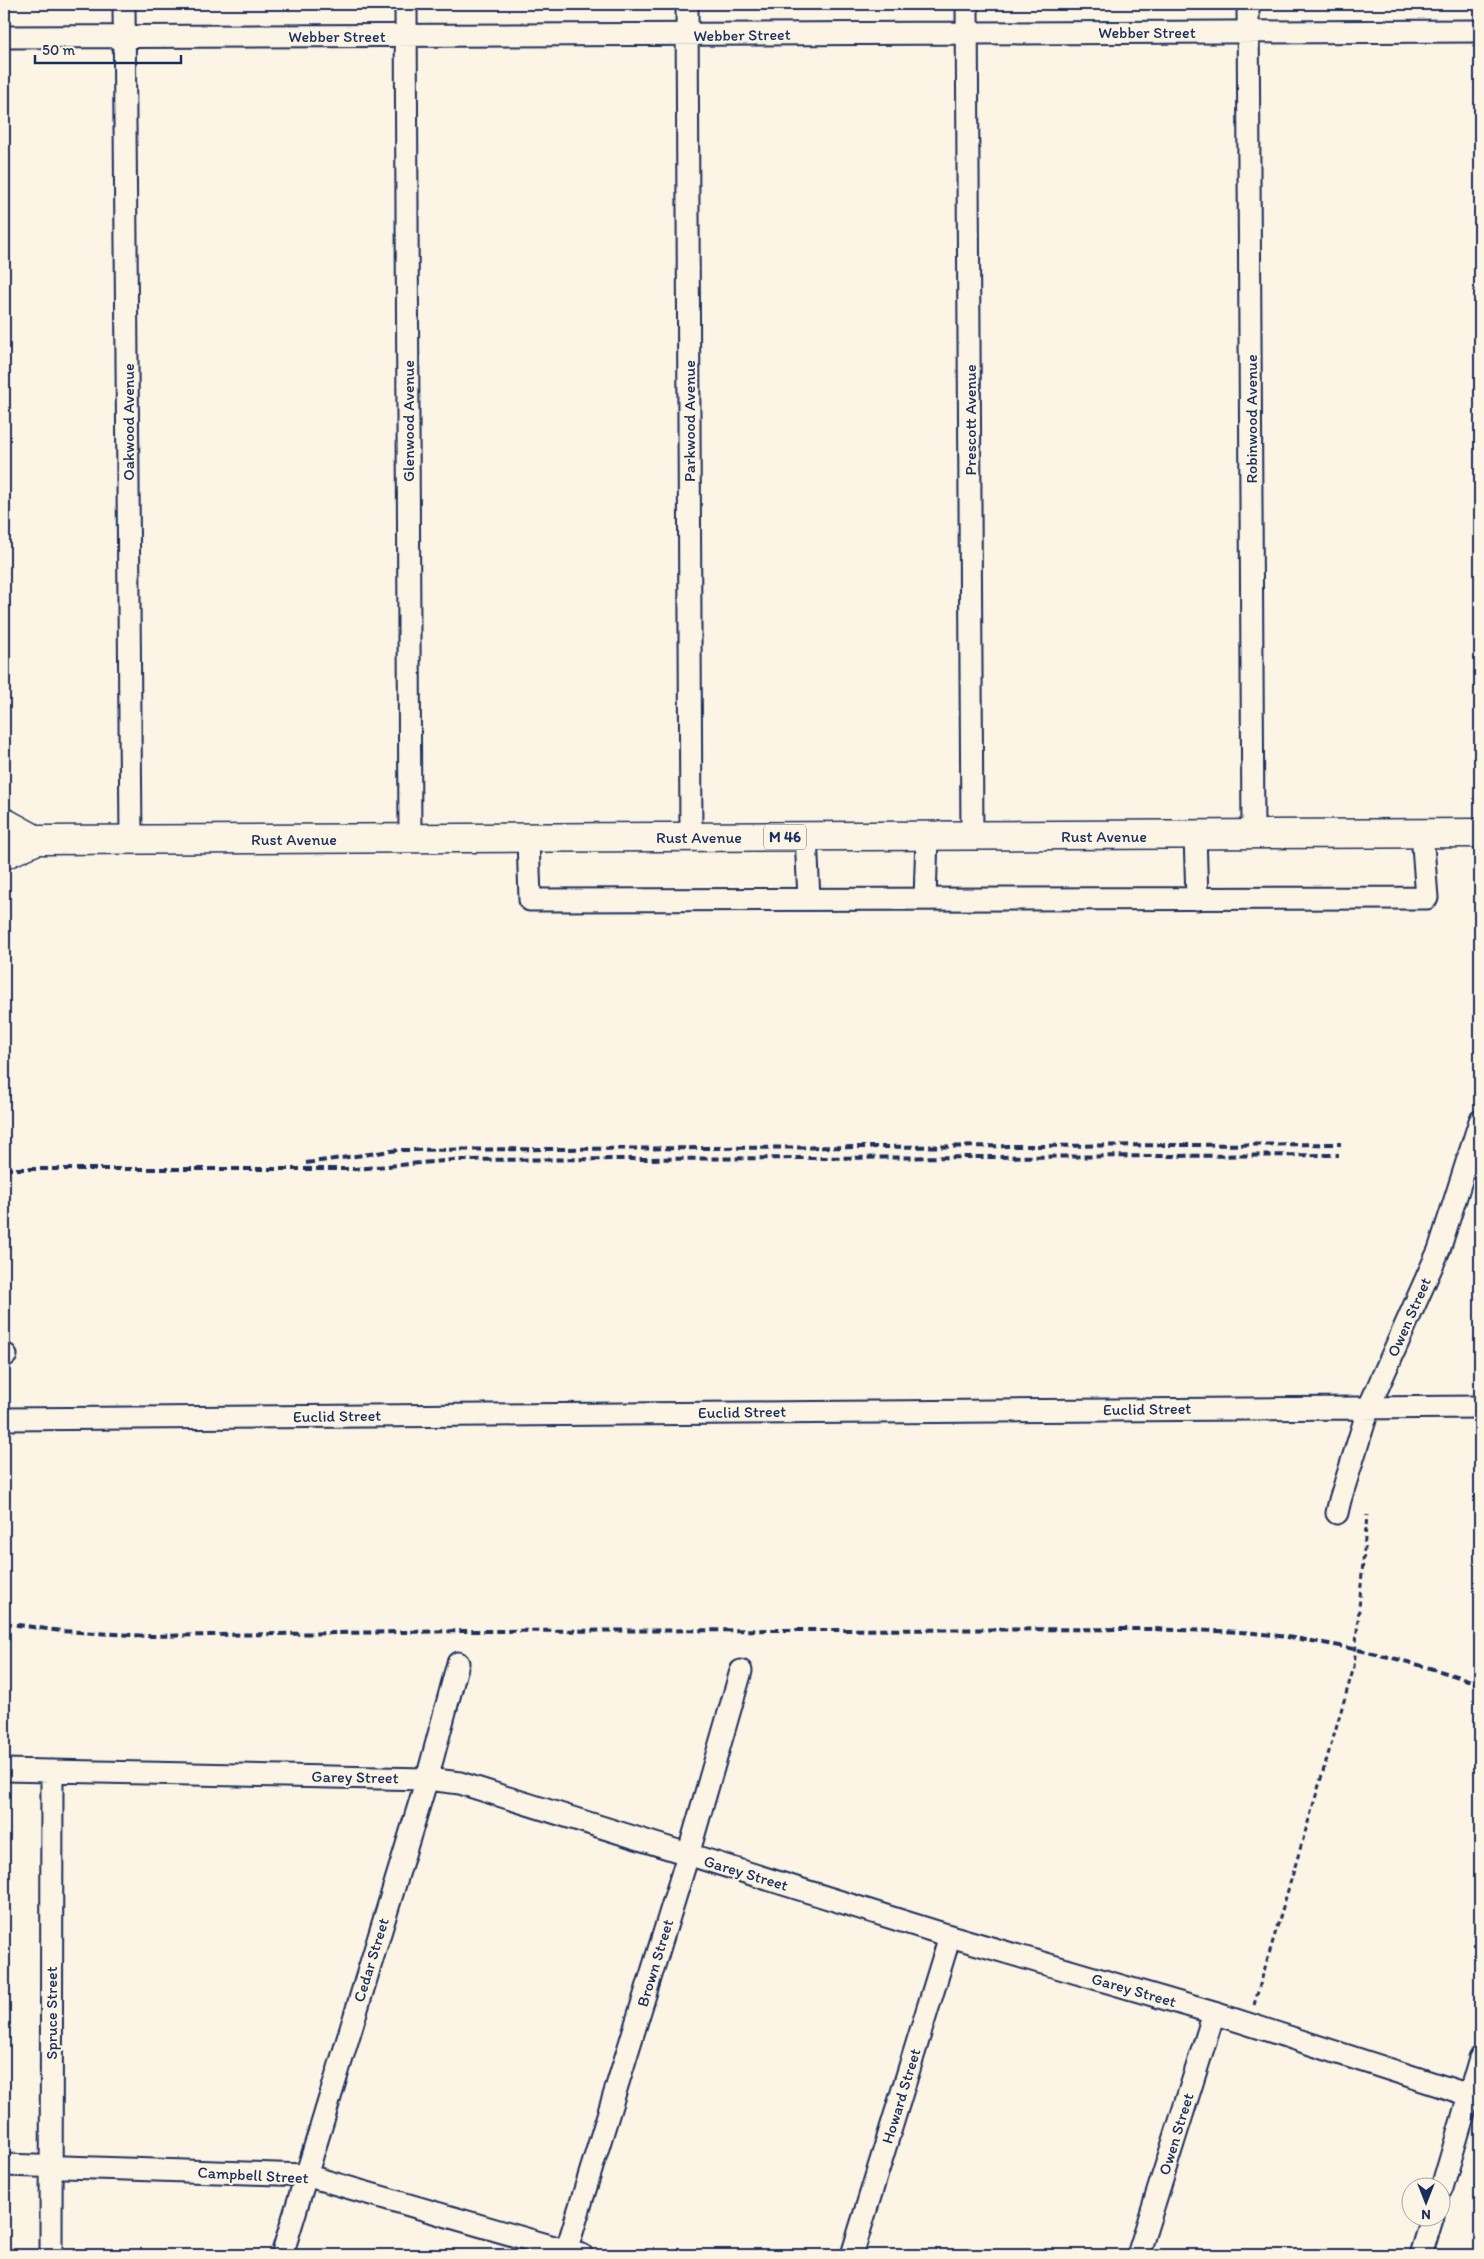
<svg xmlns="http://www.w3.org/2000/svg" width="1484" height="2259" font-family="Itim,sans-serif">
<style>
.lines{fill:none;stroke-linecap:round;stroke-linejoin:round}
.minor-casing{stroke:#1b2f5e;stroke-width:25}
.highway-casing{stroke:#1b2f5e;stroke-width:31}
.path{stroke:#1b2f5e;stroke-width:3;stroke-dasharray:5 4;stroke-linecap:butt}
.minor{stroke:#fcf5e5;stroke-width:21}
.highway{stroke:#fcf5e5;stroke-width:28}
.rail{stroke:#1b2f5e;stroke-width:4;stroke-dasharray:8 4;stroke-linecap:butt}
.labels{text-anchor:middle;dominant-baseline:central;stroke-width:4.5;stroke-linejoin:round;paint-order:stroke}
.shield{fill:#fcf5e5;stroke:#5e6a86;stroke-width:1}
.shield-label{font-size:15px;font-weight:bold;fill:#1b2f5e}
.street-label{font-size:16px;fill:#1b2f5e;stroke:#fcf5e5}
</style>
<rect width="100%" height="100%" fill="#fcf5e5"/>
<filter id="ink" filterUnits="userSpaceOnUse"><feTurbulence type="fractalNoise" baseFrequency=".02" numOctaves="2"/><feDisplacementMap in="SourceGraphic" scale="10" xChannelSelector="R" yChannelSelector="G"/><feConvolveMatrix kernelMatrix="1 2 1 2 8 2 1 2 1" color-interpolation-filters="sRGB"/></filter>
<g filter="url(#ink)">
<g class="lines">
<defs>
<path id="minor" d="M124 4 131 840
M406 4 410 839
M687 4 691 837
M967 4 972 837
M1248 4 1253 834
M4 37 1480 31
M1195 835 1197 899
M806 836 809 899
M528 838 530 900 1427 898 1422 833
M925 899 927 837
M4 1355H6
M4 1419 1480 1407
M1337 1513 1340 1500 1369 1407 1439 1250 1480 1121
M4 1770 427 1779 460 1783 950 1936 1214 2013 1469 2095
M4 2165 305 2175 582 2255
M1442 2188 1480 2058
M51 2255 52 1771
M282 2255 427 1779 458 1663
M565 2255 688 1855 741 1671
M852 2255 950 1936
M1138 2255 1214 2013
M1421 2255 1433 2216"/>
<path id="highway" d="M4 822 37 840
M4 855 37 840 1480 833"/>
</defs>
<use href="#minor" class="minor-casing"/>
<use href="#highway" class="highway-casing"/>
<path class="path" d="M1254 2005 1354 1667 1367 1515"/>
<use href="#minor" class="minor"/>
<use href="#highway" class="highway"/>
<path class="rail" d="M306 1163 398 1150 1341 1144
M4 1169H355L454 1160 1339 1155
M4 1623 61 1631 149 1636 466 1631 1153 1629C1190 1631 1228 1630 1264 1634 1338 1643 1410 1660 1480 1684"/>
</g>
</g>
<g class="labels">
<rect class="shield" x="764" y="824.5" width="42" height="25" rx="4"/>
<g class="shield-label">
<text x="785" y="837">M 46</text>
</g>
<g class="street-label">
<text x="1147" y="32">Webber Street</text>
<text transform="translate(742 35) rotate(-1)">Webber Street</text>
<text x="337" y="36">Webber Street</text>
<text transform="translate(1251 419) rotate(-90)">Robinwood Avenue</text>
<text transform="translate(970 420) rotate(-90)">Prescott Avenue</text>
<text transform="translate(408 421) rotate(-90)">Glenwood Avenue</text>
<text transform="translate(689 421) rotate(-90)">Parkwood Avenue</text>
<text transform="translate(128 422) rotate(-90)">Oakwood Avenue</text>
<text x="1104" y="836">Rust Avenue</text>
<text x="699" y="837">Rust Avenue</text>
<text x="294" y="839">Rust Avenue</text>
<text transform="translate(1409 1317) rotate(-66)">Owen Street</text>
<text transform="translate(1147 1409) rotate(-1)">Euclid Street</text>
<text transform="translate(742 1412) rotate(-1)">Euclid Street</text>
<text transform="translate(337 1416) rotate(-1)">Euclid Street</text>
<text transform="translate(355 1777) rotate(1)">Garey Street</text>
<text transform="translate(746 1873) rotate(17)">Garey Street</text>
<text transform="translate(371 1960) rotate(-73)">Cedar Street</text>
<text transform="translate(655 1963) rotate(-73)">Brown Street</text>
<text transform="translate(1134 1990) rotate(16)">Garey Street</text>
<text transform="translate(51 2013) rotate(-90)">Spruce Street</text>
<text transform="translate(901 2096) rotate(-73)">Howard Street</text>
<text transform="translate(1176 2134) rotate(-73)">Owen Street</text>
<text transform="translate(253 2175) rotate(3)">Campbell Street</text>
</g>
</g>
<rect width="1484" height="2259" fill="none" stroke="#fcf5e5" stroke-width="20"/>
<rect x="10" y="10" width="1464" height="2239" fill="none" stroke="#1b2f5e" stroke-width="2" filter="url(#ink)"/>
<g transform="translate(1426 2202) rotate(180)"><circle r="24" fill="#fcf5e5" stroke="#a2a6af"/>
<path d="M0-4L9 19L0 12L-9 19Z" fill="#1b2f5e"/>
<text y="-8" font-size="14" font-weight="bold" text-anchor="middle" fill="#1b2f5e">N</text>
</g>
<path d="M35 55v8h146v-8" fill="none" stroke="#1b2f5e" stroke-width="2.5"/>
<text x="42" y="55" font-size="15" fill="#1b2f5e" stroke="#fcf5e5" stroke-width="4" paint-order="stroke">50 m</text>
</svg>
